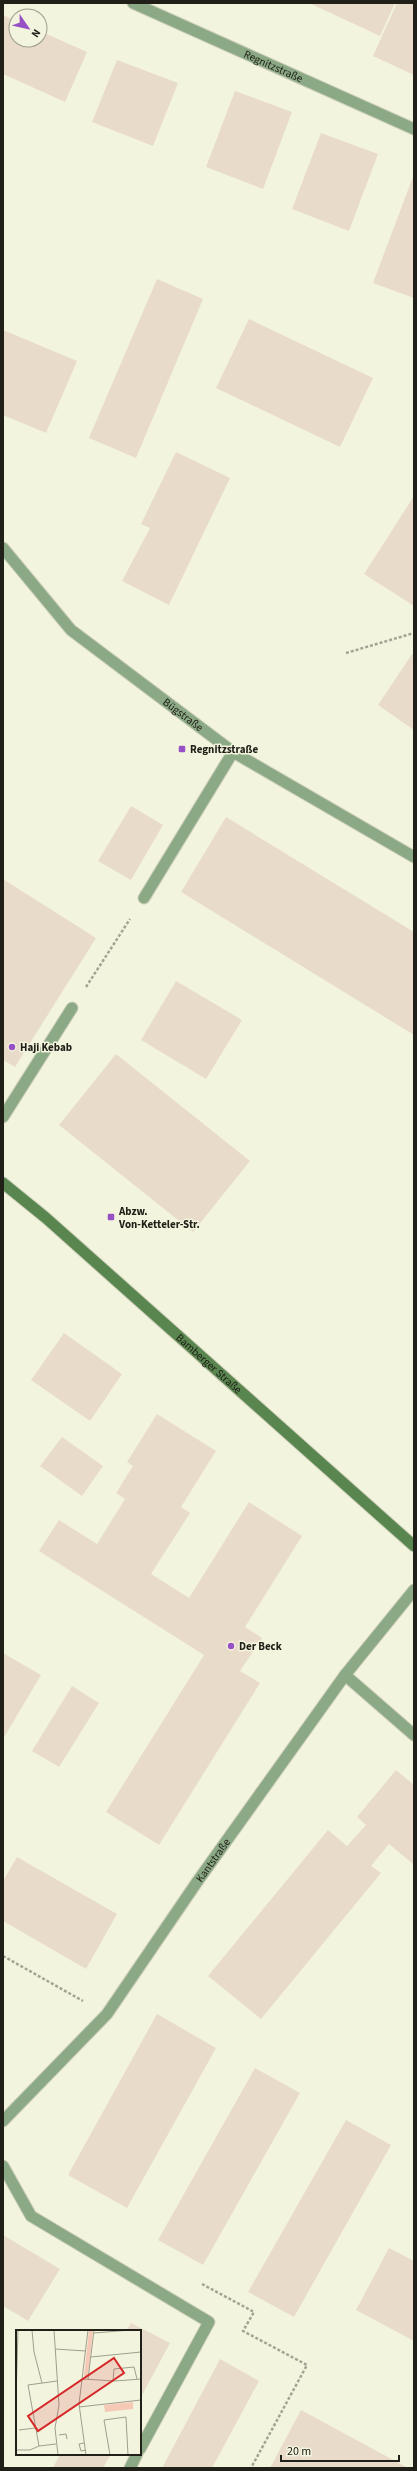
<svg xmlns="http://www.w3.org/2000/svg" width="417" height="2471" font-family="'Source Sans 3',sans-serif">
<style>
.building{fill:#e9dbc9}
.lines{fill:none;stroke-linecap:round;stroke-linejoin:round}
.service-casing{stroke:#cdceba;stroke-width:13}
.minor-casing{stroke:#cdceba;stroke-width:13}
.secondary-casing{stroke:#cdceba;stroke-width:13}
.path{stroke:#a3a493;stroke-width:2.5;stroke-dasharray:3 2;stroke-linecap:butt}
.service{stroke:#8ba984;stroke-width:11}
.minor{stroke:#8ba984;stroke-width:11}
.secondary{stroke:#59854e;stroke-width:11}
.poi-dot{fill:#9851c5;stroke:#f3f4de;stroke-width:1.5}
.labels{text-anchor:middle;dominant-baseline:central;stroke-width:3;stroke-linejoin:round;paint-order:stroke}
.street-label{font-size:11px;fill:#202018;stroke:#f3f4de}
.poi-label{font-size:11px;font-weight:bold;fill:#202018;stroke:#f3f4de;text-anchor:start}
.inset-road{fill:none;stroke:#9f9f8f;stroke-width:1}
.view{fill:#d62828;fill-opacity:0.15;stroke:#d62828;stroke-width:2}
.inset-edge{fill:none;stroke:#202018;stroke-width:2}
</style>
<rect width="100%" height="100%" fill="#f3f4de"/>
<path class="building" d="M309 3H395L380 36Z
M397 3H414V75L373 56Z
M3 15 16 21V40H40V31L87 52 65 102 3 74Z
M117 60 178 83 153 146 92 122Z
M235 91 292 112 263 189 206 167Z
M321 133 378 154 349 231 292 209Z
M414 174V298L373 283Z
M157 279 203 299 136 458 89 438Z
M249 319 373 378 340 447 216 388Z
M3 330 77 361 46 433 3 415Z
M176 452 230 478 169 605 122 581 150 528 141 524Z
M414 496V606L364 574Z
M412 654 414 656V730L378 705Z
M131 806 163 825 131 880 98 861Z
M226 817 414 932V1035L181 892Z
M3 879 96 938 15 1067 3 1060Z
M176 981 242 1020 206 1079 141 1040Z
M116 1054 250 1161 193 1232 59 1125Z
M64 1333 122 1374 90 1421 31 1380Z
M157 1414 216 1451 181 1507 190 1513 151 1574 189 1598 249 1502 302 1536 245 1627 262 1638 240 1671 260 1683 159 1845 106 1812 204 1655 39 1551 59 1520 97 1544 125 1499 116 1493 133 1466 127 1462Z
M62 1437 103 1466 82 1496 40 1466Z
M3 1653 41 1675 3 1739Z
M72 1686 99 1703 59 1767 32 1751Z
M396 1770 414 1785V1865L389 1844 371 1866 381 1873 261 2019 208 1976 328 1830 347 1846 366 1825 357 1817Z
M17 1857 117 1914 86 1969 3 1921V1881Z
M157 2014 216 2048 127 2208 68 2175Z
M255 2068 300 2093 203 2265 158 2240Z
M346 2120 391 2145 294 2317 248 2292Z
M3 2235 60 2269 28 2321 3 2306Z
M389 2248 414 2261V2341L356 2310Z
M131 2323 170 2343 140 2399V2331H126Z
M220 2359 259 2381 212 2468H162Z
M301 2410 408 2468H270Z
M60 2454H111L103 2468H53Z"/>
<g class="lines">
<defs>
<path id="service" d="M144 898 233 752
M3 1117 72 1008
M3 2166 31 2216 209 2322 140 2449
M130 2468 137 2454"/>
<g id="minor">
<path id="s1" d="M133 3 414 129"/>
<path id="s2" d="M3 548 71 630 233 752 414 857"/>
<path d="M345 1675 414 1735"/>
<path id="s3" d="M3 2121 107 2014 197 1882 345 1675 414 1590"/>
</g>
<g id="secondary">
<path id="s4" d="M3 1183 46 1218 414 1546"/>
</g>
</defs>
<use href="#service" class="service-casing"/>
<use href="#minor" class="minor-casing"/>
<use href="#secondary" class="secondary-casing"/>
<path class="path" d="M346 653 414 633
M86 987 130 919
M3 1956 83 2001
M202 2284 254 2312 243 2331 307 2365 251 2468"/>
<use href="#service" class="service"/>
<use href="#minor" class="minor"/>
<use href="#secondary" class="secondary"/>
</g>
<g class="poi-dot">
<rect x="178" y="745" width="8" height="8" rx="2"/>
<circle cx="12" cy="1047" r="4"/>
<rect x="107" y="1213" width="8" height="8" rx="2"/>
<circle cx="231" cy="1646" r="4"/>
</g>
<g class="labels">
<g class="street-label">
<text stroke="none"><textPath href="#s1" startOffset="154">Regnitzstraße</textPath></text>
<text stroke="none"><textPath href="#s2" startOffset="247">Bügstraße</textPath></text>
<text stroke="none"><textPath href="#s4" startOffset="274">Bamberger Straße</textPath></text>
<text stroke="none"><textPath href="#s3" startOffset="336">Kantstraße</textPath></text>
</g>
<g class="poi-label">
<text x="190" y="749">Regnitzstraße</text>
<text x="20" y="1047">Haji Kebab</text>
<text x="119" y="1211">Abzw.<tspan x="119" dy="13">Von-Ketteler-Str.</tspan></text>
<text x="239" y="1646">Der Beck</text>
</g>
</g>
<g transform="translate(16 2330)">
<rect width="125" height="125" fill="#f3f4de"/>
<path d="M73 0H77L72 46H68ZM117 72V79L89 82 88 75Z" fill="#f5c9b6"/>
<path class="inset-road" d="M16 0 18 22 26 53M38 0 43 75 39 98 42 125M78 3 115 0M39 19 70 21M75 27 125 22M66 49 99 51 125 49M72 49 78 0M97 51 98 39 118 37 121 49M0 69 2 0M63 77 125 70M3 100 19 98M43 105 50 104 51 109M68 113 63 114 65 121 70 120M40 114 23 116 12 55 41 51M0 120H14L23 116M70 125 63 74 72 0M94 125 88 90 110 87 112 125"/>
<path class="view" d="M98 28 108 43 22 101 12 86Z"/>
<rect width="125" height="125" class="inset-edge"/>
</g>
<rect width="417" height="2471" fill="none" stroke="#202018" stroke-width="8"/>
<g transform="translate(28 28) rotate(124)"><circle r="19" fill="#f3f4de" stroke="#9f9f8f"/>
<path d="M0-3L7 15L0 10L-7 15Z" fill="#9851c5"/>
<text y="-6" font-size="11" font-weight="bold" text-anchor="middle" fill="#202018">N</text>
</g>
<path d="M281 2455v6h118v-6" fill="none" stroke="#202018" stroke-width="2"/>
<text x="287" y="2455" font-size="12" fill="#202018" stroke="#f3f4de" stroke-width="3" paint-order="stroke">20 m</text>
</svg>
